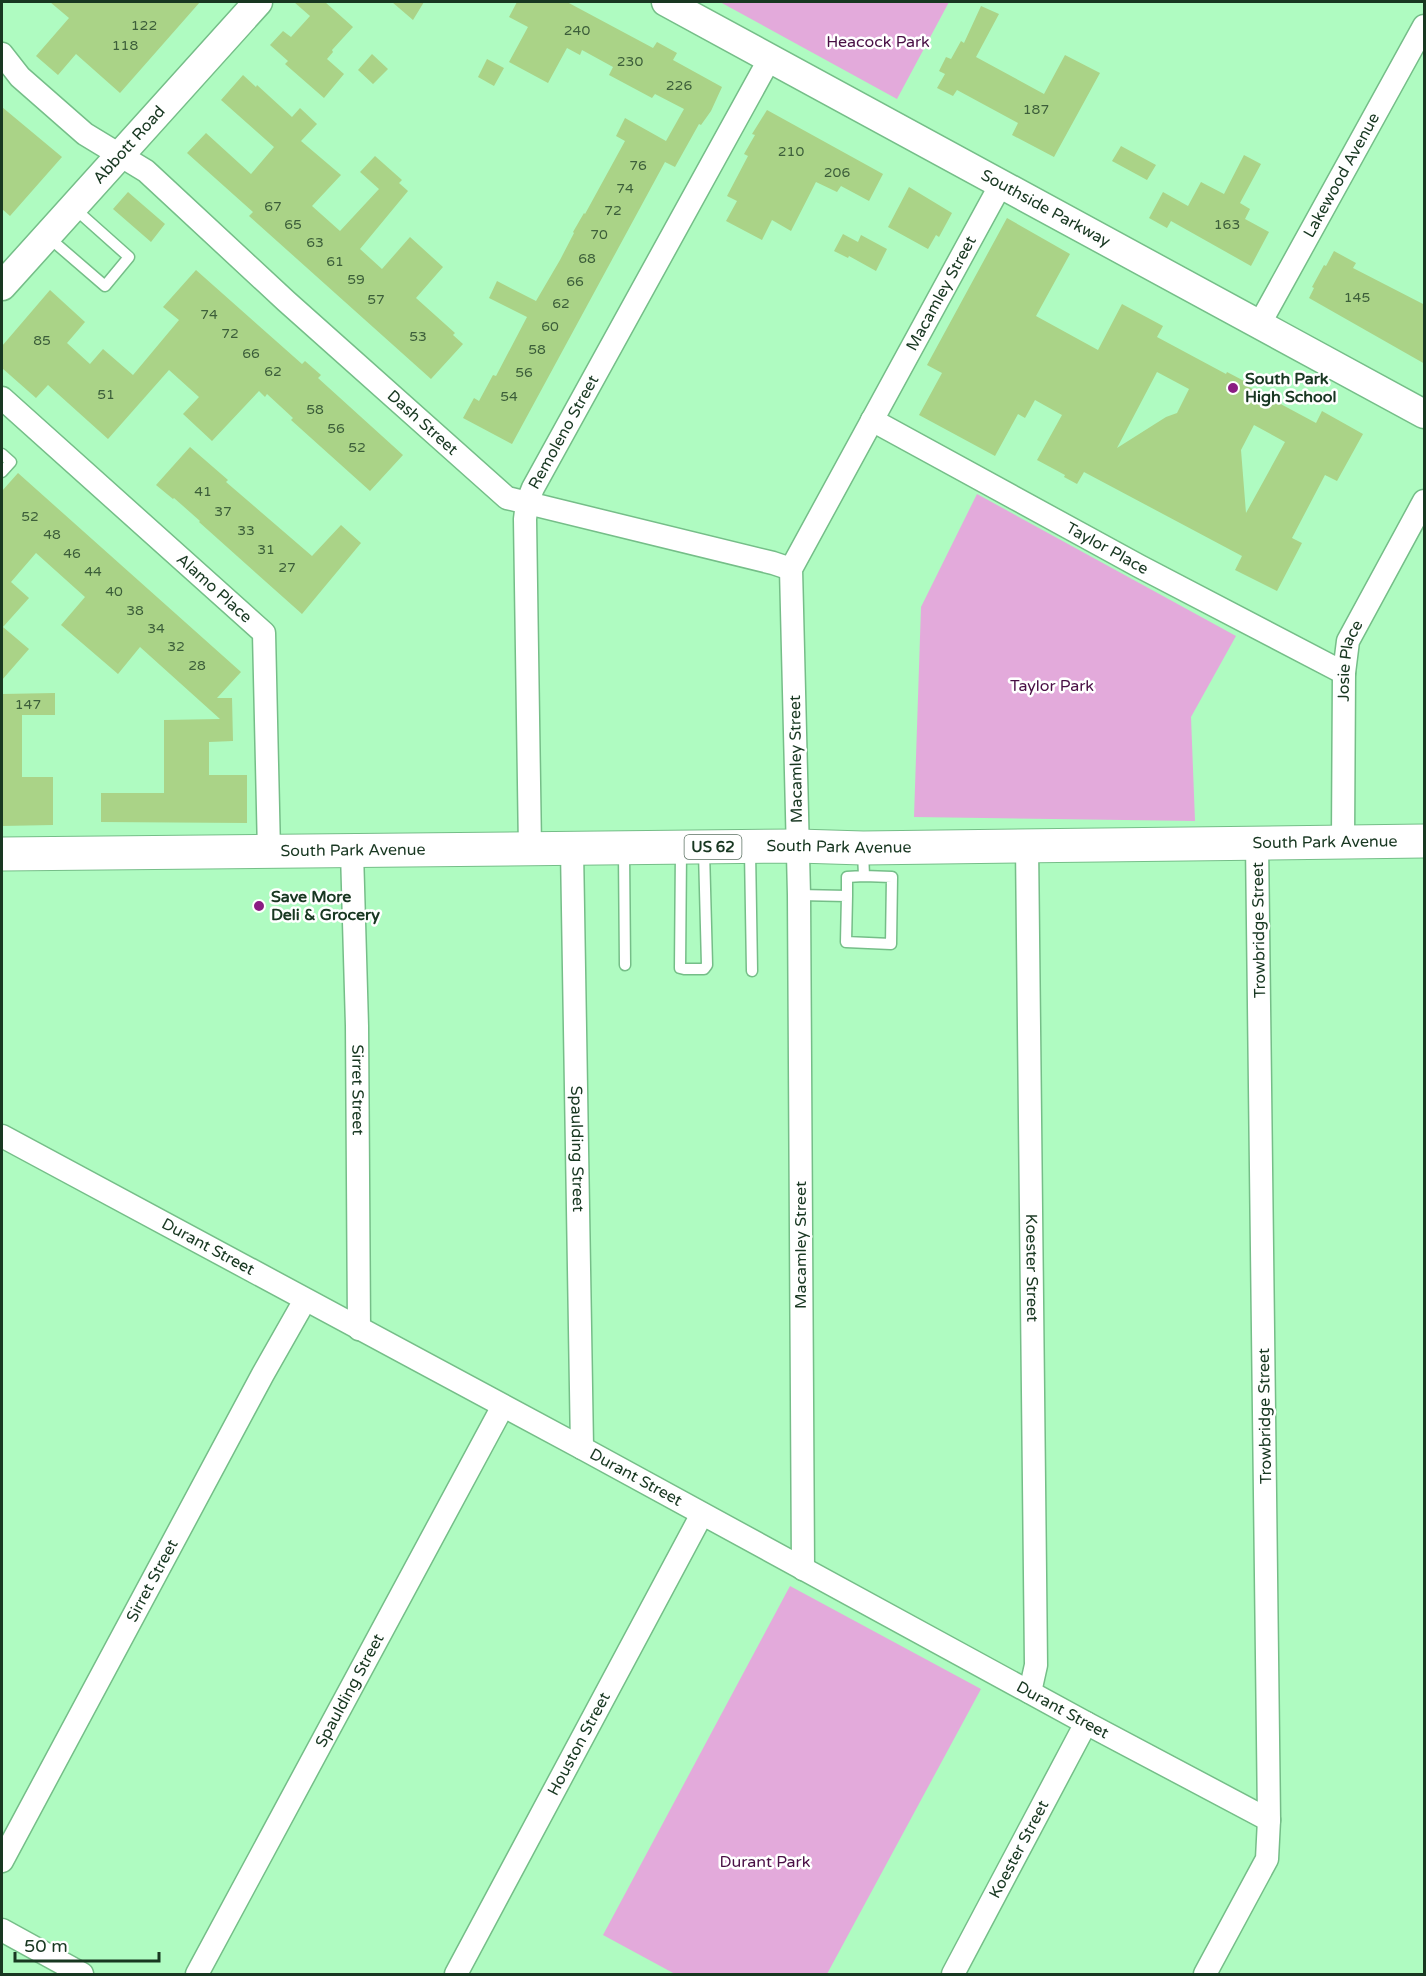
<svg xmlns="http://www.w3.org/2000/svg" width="1426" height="1976" font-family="'Varela Round',sans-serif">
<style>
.green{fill:#e3aadb}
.building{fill:#aad387;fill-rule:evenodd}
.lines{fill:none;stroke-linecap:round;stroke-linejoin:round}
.service-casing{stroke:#75be88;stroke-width:13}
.minor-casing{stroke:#75be88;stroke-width:25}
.tertiary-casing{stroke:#75be88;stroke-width:31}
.primary-casing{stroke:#75be88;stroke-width:35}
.service{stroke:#fff;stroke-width:10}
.minor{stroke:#fff;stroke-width:22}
.tertiary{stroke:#fff;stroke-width:28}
.primary{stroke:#fff;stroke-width:33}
.poi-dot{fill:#8a1d82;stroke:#fff;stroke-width:2}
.labels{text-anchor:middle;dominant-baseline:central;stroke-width:5;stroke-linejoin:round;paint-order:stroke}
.number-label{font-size:14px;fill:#3c5e3a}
.shield{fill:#fff;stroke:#5d7364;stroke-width:1.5}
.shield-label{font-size:15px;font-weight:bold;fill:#183721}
.park-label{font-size:16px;fill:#490f45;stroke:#fff}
.street-label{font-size:16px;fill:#183721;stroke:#fff}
.poi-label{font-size:16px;font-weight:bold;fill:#183721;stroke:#fff;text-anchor:start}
</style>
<rect width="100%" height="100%" fill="#affbc1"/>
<path class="green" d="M720 2H949L897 99Z
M977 494 1236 636 1191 717 1195 821 914 817 921 607Z
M790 1586 981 1689 827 1974H675L603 1935Z"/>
<path class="building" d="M50 2H200L120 93 76 54 58 75 36 56 69 18Z
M294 2H325L353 27 332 50 333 52 327 59 344 74 324 98 285 64 288 61 270 45 283 31 291 37 310 16Z
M392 2H424L413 20Z
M517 2H567L653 48 657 42 677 53 673 60 722 87 711 111 701 125 699 124 675 167 665 162 512 444 463 418 474 398 479 401 493 375 496 376 527 317 489 298 497 281 536 301 560 260 574 233 573 232 584 213 585 214 625 141 616 136 625 118 666 141 684 109 655 94 652 98 609 75 613 67 582 50 580 55 567 48 548 83 509 62 528 27 509 17Z
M981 6 999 14 976 57 1044 94 1065 55 1100 73 1054 157 1012 135 1018 123 957 90 953 96 937 88 945 74 939 71 946 57 951 59 961 41 964 43Z
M372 54 388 69 373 84 358 70Z
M487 59 504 68 494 86 478 77Z
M243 75 256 87 257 85 292 117 300 108 317 124 301 141 341 175 312 206 340 231 379 189 360 172 375 156 402 180 399 183 408 191 360 249 382 269 410 237 443 267 416 298 455 333 453 335 463 344 431 379 249 216 253 212 187 153 206 133 251 174 274 147 221 100Z
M2 107 62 157 10 216 2 209Z
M767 110 883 174 869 201 841 186 837 192 816 182 791 231 772 220 762 240 726 221 737 201 727 196 748 156 744 154 755 135 752 134Z
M1121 146 1156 165 1147 180 1112 161Z
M1244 155 1261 164 1240 203 1250 209 1245 219 1269 232 1251 266 1171 221 1167 228 1149 218 1163 192 1188 206 1201 182 1224 194Z
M909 187 952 213 939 237 936 235 928 249 888 227Z
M128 192 165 224 151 242 113 209Z
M1007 218 1070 254 1036 316 1098 350 1122 304 1163 326 1157 337 1226 374 1227 372 1248 383 1247 386 1316 423 1322 411 1363 434 1337 481 1325 475 1292 538 1302 543 1277 591 1235 570 1242 556 1084 472 1077 484 1064 477 1065 475 1037 460 1062 415 1035 400 1025 418 1018 414 995 456 919 415 942 373 927 365ZM1157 372 1189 389 1177 413 1166 417 1117 448ZM1254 425 1285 442 1246 513 1241 450Z
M843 234 858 242 861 235 887 249 876 271 849 256 848 258 834 251Z
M1334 251 1356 263 1353 268 1425 305V364L1309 298 1314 288 1312 287 1324 265 1326 266Z
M196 270 302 364 305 361 321 375 318 378 403 455 370 491 291 420 293 418 267 394 265 397 259 391 212 441 183 414 199 397 169 370 108 439 48 385 36 398 2 368V346L50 290 85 322 67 343 90 364 103 349 133 375 179 320 163 307Z
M190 447 228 480 226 482 312 556 341 525 361 543 302 614 199 522 200 521 174 498 173 499 156 485Z
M18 473 241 672 217 698H232L233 741 209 742V775H247V823L101 822V793H164V720L220 719 140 647 118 674 61 625 85 597 36 553 11 582 29 598 3 627 29 649 2 680V491Z
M55 693V715H22V777H53V825L2 826V694Z"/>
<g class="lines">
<defs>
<path id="service" d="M47 236 105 286 129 257 74 208
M2 454 11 462 2 472
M681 850 680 968 684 969H704L707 965 704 851
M750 851 752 971
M624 852 625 965
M799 895 847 896 846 942 891 944 892 877 864 876 863 852
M847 896V877L864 876"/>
<g id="minor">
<path id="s1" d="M2 54 20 77 85 134 146 171 286 301 507 498 773 563 791 569"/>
<path id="s2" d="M1259 325 1424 26"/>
<path id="s3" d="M2 398 264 633 269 852"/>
<path id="s4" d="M872 420 1139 566 1344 673"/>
<path id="s5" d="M1343 840 1344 673 1348 641 1424 501"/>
<path id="s6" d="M1027 845 1036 1665 1030 1692"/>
<path id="s7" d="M530 849 525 519 527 503 533 488 770 58"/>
<path id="s8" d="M572 849 582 1448"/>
<path id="s9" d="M352 852 357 1026 359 1329"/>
<path id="s10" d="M2 1136 582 1448 1086 1723 1269 1820"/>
<path id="s11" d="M803 1569 799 895 791 569 1001 184"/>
<path id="s12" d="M2 1861 263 1374 305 1300"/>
<path d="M2 1930 82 1974"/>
<path id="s13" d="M197 1974 503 1406"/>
<path id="s14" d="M456 1974 702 1514"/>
<path id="s15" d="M953 1974 1086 1723"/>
<path d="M1205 1974 1267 1859 1269 1820 1257 842"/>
</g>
<g id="tertiary">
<path id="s16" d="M666 2 1424 414"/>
<path id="s17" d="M2 286 258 2"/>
</g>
<g id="primary">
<path id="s18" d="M2 854 798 846 863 848 1424 841"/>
</g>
</defs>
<use href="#service" class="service-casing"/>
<use href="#minor" class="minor-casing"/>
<use href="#tertiary" class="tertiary-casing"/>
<use href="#primary" class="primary-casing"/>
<use href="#service" class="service"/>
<use href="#minor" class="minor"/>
<use href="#tertiary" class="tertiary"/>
<use href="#primary" class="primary"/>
</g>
<g class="poi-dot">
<circle cx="1233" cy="388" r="6"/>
<circle cx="259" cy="906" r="6"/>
</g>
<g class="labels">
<g class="number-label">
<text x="144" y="25">122</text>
<text x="577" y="30">240</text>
<text x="125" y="45">118</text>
<text x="630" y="61">230</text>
<text x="679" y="85">226</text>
<text x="1036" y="109">187</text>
<text x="791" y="151">210</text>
<text x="638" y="165">76</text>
<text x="837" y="172">206</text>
<text x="625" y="188">74</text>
<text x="273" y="206">67</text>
<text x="613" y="210">72</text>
<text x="293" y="224">65</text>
<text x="1227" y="224">163</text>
<text x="599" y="234">70</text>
<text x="315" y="242">63</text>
<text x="587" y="258">68</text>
<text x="335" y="261">61</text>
<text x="356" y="279">59</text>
<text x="575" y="281">66</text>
<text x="1357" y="297">145</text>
<text x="376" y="299">57</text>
<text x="561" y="303">62</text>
<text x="209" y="314">74</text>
<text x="550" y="326">60</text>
<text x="230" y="333">72</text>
<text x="418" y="336">53</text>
<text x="42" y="340">85</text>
<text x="537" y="349">58</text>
<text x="251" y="353">66</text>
<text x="273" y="371">62</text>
<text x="524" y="372">56</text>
<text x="106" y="394">51</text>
<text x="509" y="396">54</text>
<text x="315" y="409">58</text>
<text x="336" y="428">56</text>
<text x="357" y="447">52</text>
<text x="203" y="491">41</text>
<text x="223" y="511">37</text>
<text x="30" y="516">52</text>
<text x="246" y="530">33</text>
<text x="52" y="534">48</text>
<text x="266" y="549">31</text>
<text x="72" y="553">46</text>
<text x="287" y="567">27</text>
<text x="93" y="571">44</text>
<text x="114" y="591">40</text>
<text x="135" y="610">38</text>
<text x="156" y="628">34</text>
<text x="176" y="646">32</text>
<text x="197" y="665">28</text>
<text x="28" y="704">147</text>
</g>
<rect class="shield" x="684.5" y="835" width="57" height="24" rx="4.5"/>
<g class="shield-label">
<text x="713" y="847">US 62</text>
</g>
<g class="park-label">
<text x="878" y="42">Heacock Park</text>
<text x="1052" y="686">Taylor Park</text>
<text x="765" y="1862">Durant Park</text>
</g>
<g class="street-label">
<text stroke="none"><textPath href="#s17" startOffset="190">Abbott Road</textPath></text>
<text stroke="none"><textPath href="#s2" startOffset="171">Lakewood Avenue</textPath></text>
<text stroke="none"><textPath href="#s16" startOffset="432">Southside Parkway</textPath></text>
<text stroke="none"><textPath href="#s11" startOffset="1314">Macamley Street</textPath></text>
<text stroke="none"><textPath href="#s1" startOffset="561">Dash Street</textPath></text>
<text stroke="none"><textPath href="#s7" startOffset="426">Remoleno Street</textPath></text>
<text stroke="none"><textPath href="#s4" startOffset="268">Taylor Place</textPath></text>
<text stroke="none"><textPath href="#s3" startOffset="285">Alamo Place</textPath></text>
<text stroke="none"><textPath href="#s5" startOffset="180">Josie Place</textPath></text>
<text transform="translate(796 759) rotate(-91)">Macamley Street</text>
<text stroke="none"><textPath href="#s18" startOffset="1323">South Park Avenue</textPath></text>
<text stroke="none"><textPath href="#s18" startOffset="837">South Park Avenue</textPath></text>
<text stroke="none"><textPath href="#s18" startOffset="351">South Park Avenue</textPath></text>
<text transform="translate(1259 930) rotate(-91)">Trowbridge Street</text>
<text stroke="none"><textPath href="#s9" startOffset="238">Sirret Street</textPath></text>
<text stroke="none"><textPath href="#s8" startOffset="300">Spaulding Street</textPath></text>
<text transform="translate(801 1245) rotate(-90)">Macamley Street</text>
<text stroke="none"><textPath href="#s10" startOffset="234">Durant Street</textPath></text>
<text stroke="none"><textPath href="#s6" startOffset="423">Koester Street</textPath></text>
<text transform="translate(1265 1416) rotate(-91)">Trowbridge Street</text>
<text stroke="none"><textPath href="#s10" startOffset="720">Durant Street</textPath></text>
<text stroke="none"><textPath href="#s12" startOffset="318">Sirret Street</textPath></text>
<text stroke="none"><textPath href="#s13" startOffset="322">Spaulding Street</textPath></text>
<text stroke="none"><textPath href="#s10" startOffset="1206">Durant Street</textPath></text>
<text stroke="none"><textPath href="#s14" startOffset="261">Houston Street</textPath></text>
<text stroke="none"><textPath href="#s15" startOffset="141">Koester Street</textPath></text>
</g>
<g class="poi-label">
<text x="1245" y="379">South Park<tspan x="1245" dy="18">High School</tspan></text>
<text x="271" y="897">Save More<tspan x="271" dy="18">Deli &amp; Grocery</tspan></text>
</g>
</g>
<rect width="1426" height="1976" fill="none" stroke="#183721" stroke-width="6"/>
<path d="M15 1952v9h144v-9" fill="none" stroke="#183721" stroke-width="3"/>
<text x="24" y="1952" font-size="18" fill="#183721" stroke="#ffffff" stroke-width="4.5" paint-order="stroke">50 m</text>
</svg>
